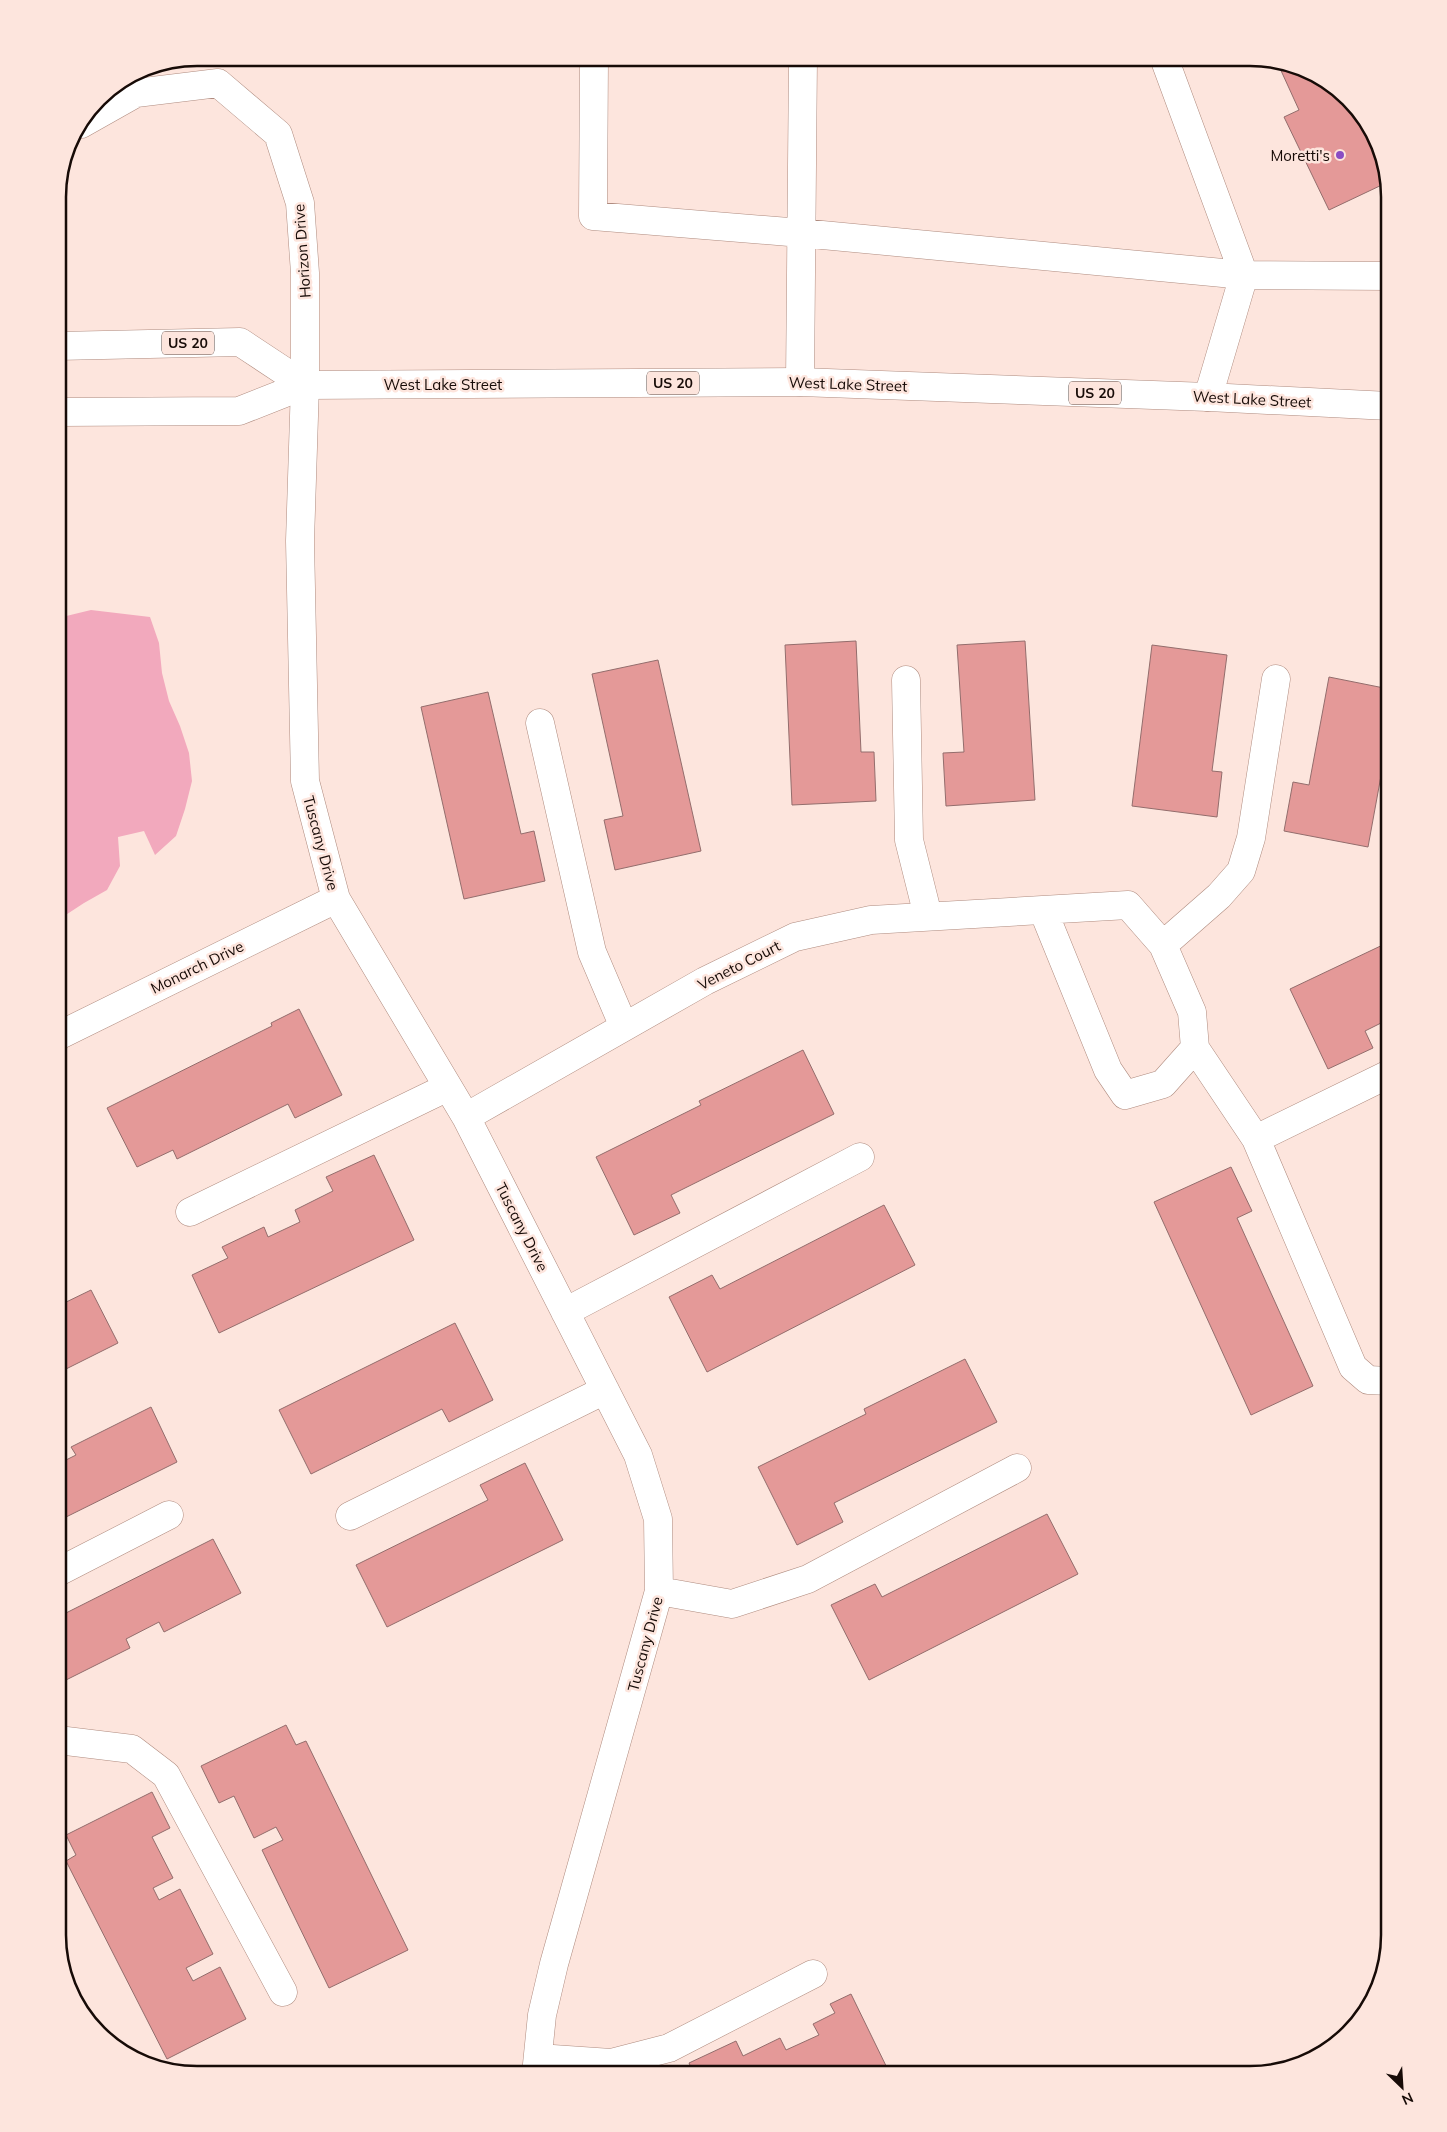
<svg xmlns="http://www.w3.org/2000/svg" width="1447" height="2132" font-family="Mulish,sans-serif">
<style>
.water{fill:#f2a9bd}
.building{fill:#e49998;stroke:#936d6c}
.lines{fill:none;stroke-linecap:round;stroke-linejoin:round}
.minor-casing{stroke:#af8b7f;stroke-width:29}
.highway-casing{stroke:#af8b7f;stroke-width:29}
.minor{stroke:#fff;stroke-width:28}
.highway{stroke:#fff;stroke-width:28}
.poi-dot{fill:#8a4dc3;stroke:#fde5dd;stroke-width:2}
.labels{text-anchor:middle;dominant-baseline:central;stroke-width:5;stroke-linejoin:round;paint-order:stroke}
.shield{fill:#fde5dd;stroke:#5c4c47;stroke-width:1}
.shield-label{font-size:14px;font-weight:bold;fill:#170b07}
.poi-label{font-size:15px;fill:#170b07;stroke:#fde5dd;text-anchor:end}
.street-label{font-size:15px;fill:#170b07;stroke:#fde5dd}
.rim{fill:none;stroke:#170b07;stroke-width:2.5}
</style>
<rect width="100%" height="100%" fill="#fde5dd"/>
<path class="water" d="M91 610 150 617 159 643 162 673 169 701 180 726 189 753 192 781 185 809 176 836 155 855 144 831 118 837 120 866 107 890 84 903 58 920V618Z"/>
<path class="building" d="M1278 64 1327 81 1371 128 1386 183 1329 210 1284 117 1299 110Z
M856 641 861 752H874L876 801 792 805 785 645Z
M1025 641 1035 800 946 806 943 753 964 752 957 645Z
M1152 645 1227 655 1212 771 1222 772 1217 817 1132 806Z
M658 660 701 851 615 870 604 820 623 816 592 674Z
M1329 677 1389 689V732L1368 847 1284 831 1293 782 1309 785Z
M488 692 521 834 534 831 545 881 464 899 421 707Z
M1389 942V1019L1365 1031 1373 1048 1328 1069 1290 989Z
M299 1009 342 1095 295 1118 288 1104 177 1159 173 1150 137 1167 107 1108 272 1026 271 1023Z
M803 1050 834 1114 671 1195 680 1213 634 1235 596 1157 701 1105 699 1101Z
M374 1155 414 1240 219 1333 192 1275 228 1258 222 1247 264 1227 268 1237 300 1222 295 1210 333 1191 326 1177Z
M1231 1167 1252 1211 1237 1218 1313 1386 1251 1415 1154 1202Z
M884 1205 915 1265 707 1372 669 1297 712 1275 720 1289Z
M91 1290 118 1343 58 1373V1306Z
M455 1323 493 1400 449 1422 442 1409 311 1474 279 1410Z
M965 1359 997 1422 834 1503 843 1522 797 1545 758 1467 866 1414 864 1409Z
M151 1407 177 1462 58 1521V1464L76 1455 71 1447Z
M525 1463 563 1540 387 1627 356 1565 488 1500 480 1485Z
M1047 1514 1078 1574 869 1680 831 1605 875 1584 882 1597Z
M213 1539 241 1593 164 1632 159 1622 126 1639 130 1648 58 1684V1617Z
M286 1725 296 1745 306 1741 408 1950 329 1988 262 1850 283 1840 276 1827 254 1838 234 1796 219 1803 201 1766Z
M152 1792 170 1828 152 1837 173 1878 153 1888 159 1900 180 1889 213 1954 186 1968 193 1981 220 1967 246 2019 167 2059 66 1861 76 1855 66 1835Z
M851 1994 890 2074H694L689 2063 736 2041 743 2056 780 2038 786 2050 819 2035 813 2024 835 2013 830 2004Z"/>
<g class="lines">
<defs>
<path id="minor" d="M594 58 593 216 801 233 1244 275 1389 276
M1164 58 1244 275 1208 397
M81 124 136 93 218 83 278 134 300 203 305 273V385L300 541 305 781 336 899 466 1117 638 1455 658 1519 659 1591 554 1964 542 2015 536 2074
M800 382 803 58
M906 680 909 840 928 916
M540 723 592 952 624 1027
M1163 945 1219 896 1241 871 1251 838 1276 679
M58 1036 336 899
M1195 1048 1256 1139 1353 1367 1368 1380 1389 1381
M466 1117 705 981 795 937 871 920 1128 905 1163 945 1192 1012 1195 1048 1163 1084 1125 1095 1108 1070 1043 910
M1256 1139 1389 1074
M190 1212 448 1087
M565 1312 860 1157
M350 1516 605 1390
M58 1572 169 1515
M659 1591 732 1604 808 1579 1017 1468
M58 1740 132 1749 166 1775 283 1992
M538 2058 611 2063 669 2048 813 1974"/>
<path id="highway" d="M58 346 240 342 305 385
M58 412 239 411 305 385 800 382 1208 397 1389 406"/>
</defs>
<use href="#minor" class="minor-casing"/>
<use href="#highway" class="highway-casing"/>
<use href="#minor" class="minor"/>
<use href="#highway" class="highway"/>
</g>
<circle class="poi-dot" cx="1340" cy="155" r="5"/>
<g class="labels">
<g class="shield">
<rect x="162" y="331.5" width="52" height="23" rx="4"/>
<rect x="647" y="371.5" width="52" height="23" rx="4"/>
<rect x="1069" y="381.5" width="52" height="23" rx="4"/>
</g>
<g class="shield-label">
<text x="188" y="343">US 20</text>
<text x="673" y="383">US 20</text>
<text x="1095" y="393">US 20</text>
</g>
<g class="poi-label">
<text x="1330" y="155">Moretti's</text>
</g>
<g class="street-label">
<text transform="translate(302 251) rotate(-94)">Horizon Drive</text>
<text x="443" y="384">West Lake Street</text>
<text transform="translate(848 384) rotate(2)">West Lake Street</text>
<text transform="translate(1252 399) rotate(3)">West Lake Street</text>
<text transform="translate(321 843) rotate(75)">Tuscany Drive</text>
<text transform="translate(739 965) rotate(-27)">Veneto Court</text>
<text transform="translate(197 967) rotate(-26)">Monarch Drive</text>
<text transform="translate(522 1227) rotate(63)">Tuscany Drive</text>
<text transform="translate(645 1644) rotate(-75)">Tuscany Drive</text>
</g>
</g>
<path d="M0 0H1447V2132H0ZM197 66H1250A131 131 0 0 1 1381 197V1935A131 131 0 0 1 1250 2066H197A131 131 0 0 1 66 1935V197A131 131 0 0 1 197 66Z" fill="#fde5dd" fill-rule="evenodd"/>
<path class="rim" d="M197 66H1250A131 131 0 0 1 1381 197V1935A131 131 0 0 1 1250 2066H197A131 131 0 0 1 66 1935V197A131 131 0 0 1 197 66Z"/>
<g transform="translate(1402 2087) rotate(155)" stroke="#fde5dd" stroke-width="4" paint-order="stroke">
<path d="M0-4L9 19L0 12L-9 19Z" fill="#170b07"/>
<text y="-8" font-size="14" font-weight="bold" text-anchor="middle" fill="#170b07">N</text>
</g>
</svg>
